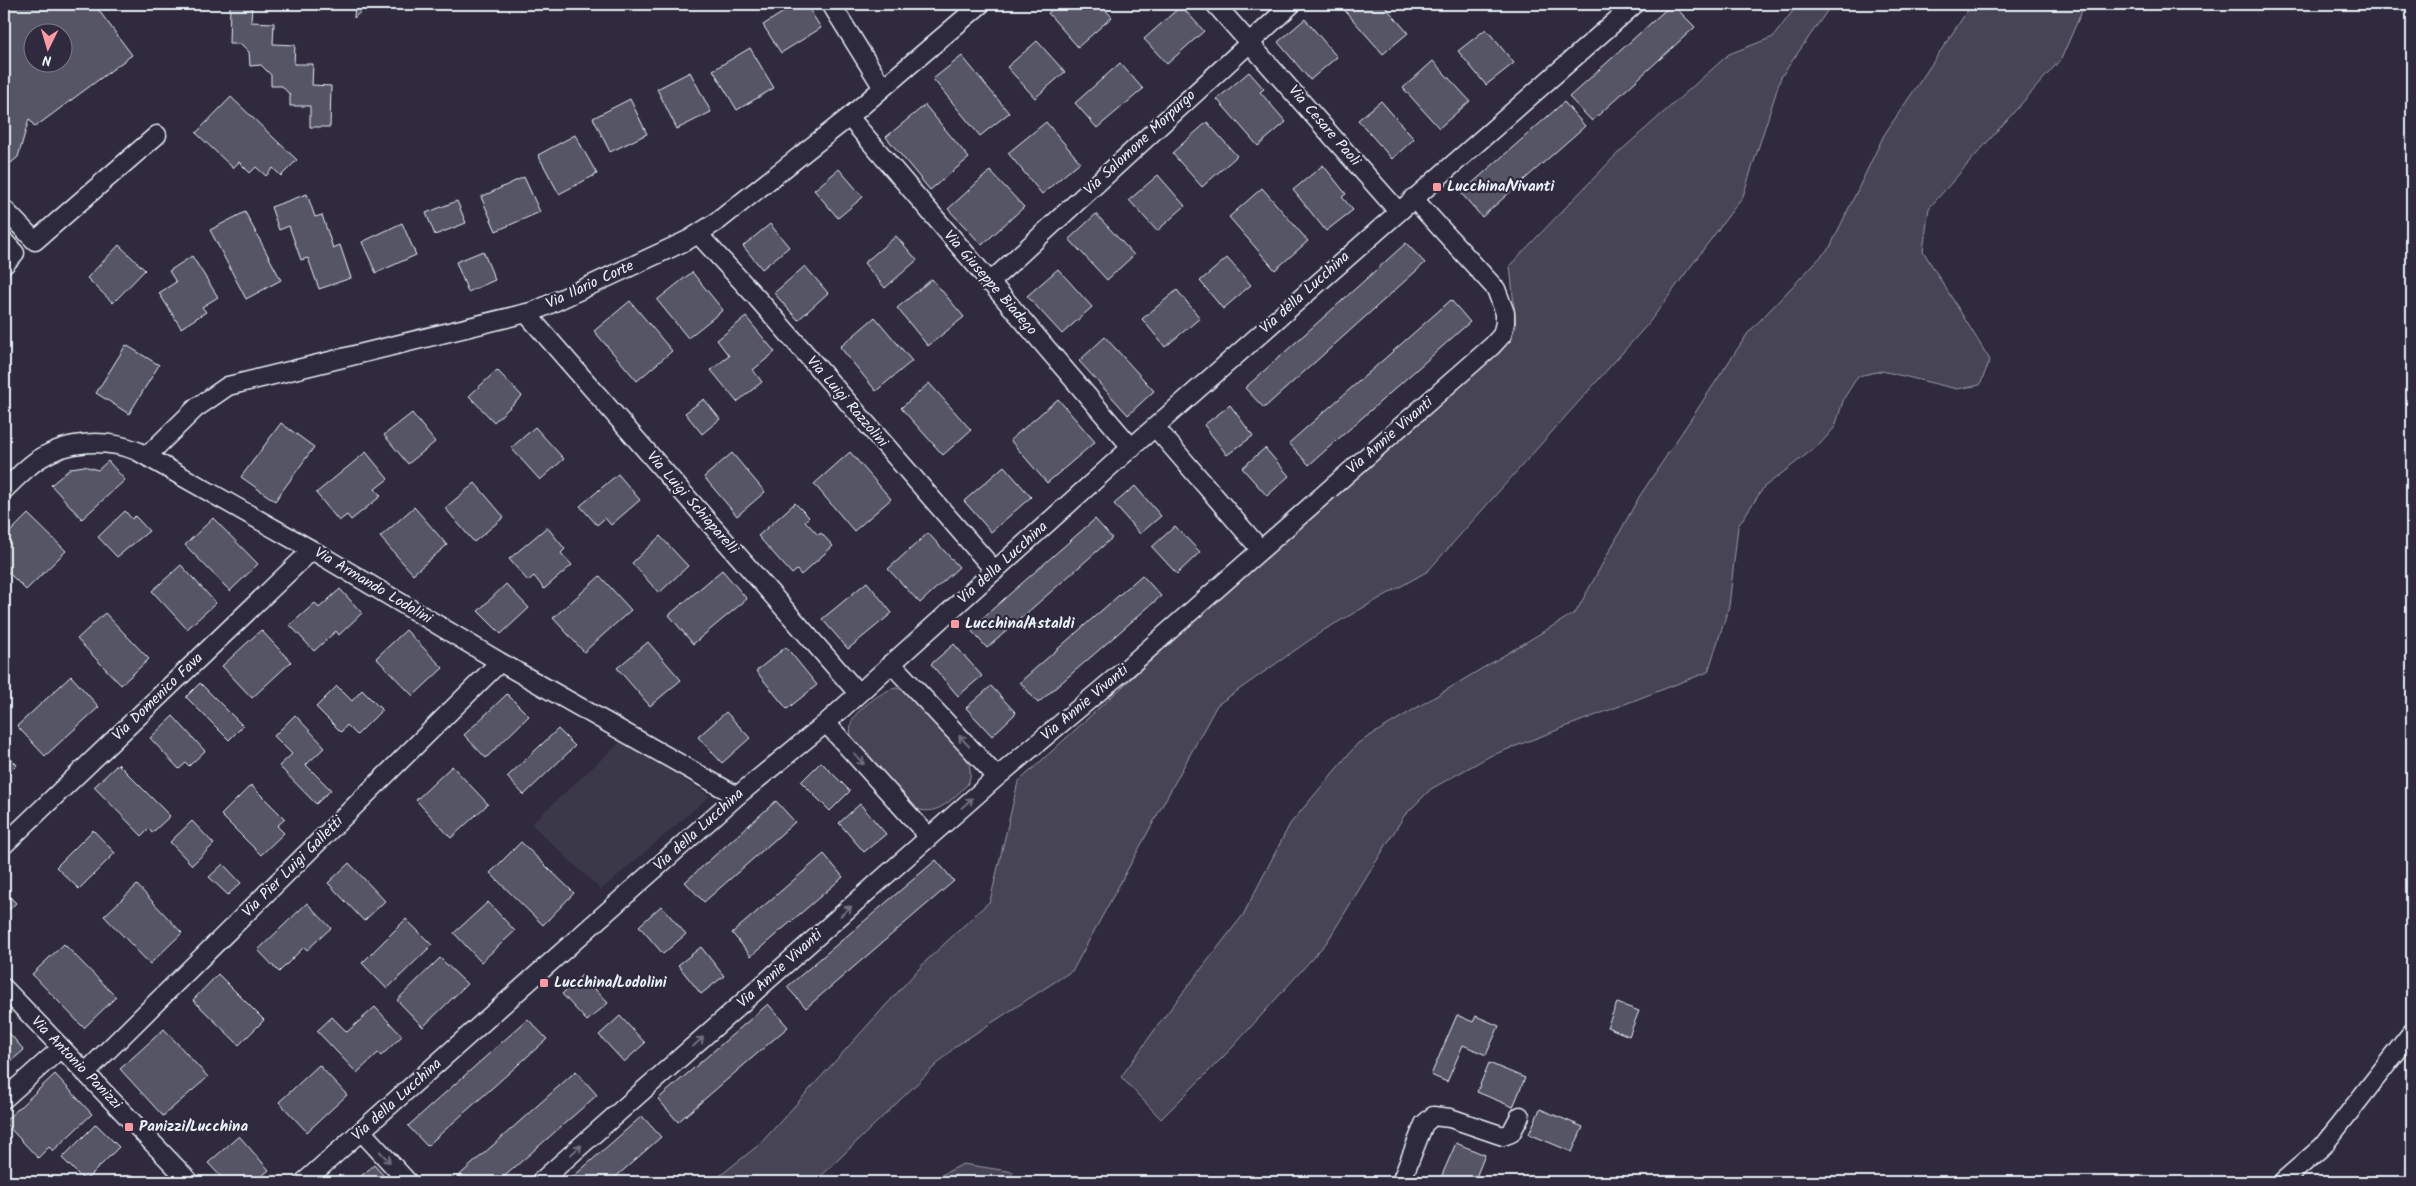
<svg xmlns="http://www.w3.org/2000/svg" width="2416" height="1186" font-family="Kalam,sans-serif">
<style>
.built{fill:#3b3749}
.green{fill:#464455;stroke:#979aa6}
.building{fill:#575565;stroke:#e8f1f8;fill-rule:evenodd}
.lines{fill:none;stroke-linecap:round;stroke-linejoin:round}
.minor-casing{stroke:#e8f1f8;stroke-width:21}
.minor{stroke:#2f2a3d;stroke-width:18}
.oneway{stroke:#70707e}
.poi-dot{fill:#ff9aa2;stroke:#2f2a3d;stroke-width:2}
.labels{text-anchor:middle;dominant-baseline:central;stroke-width:4.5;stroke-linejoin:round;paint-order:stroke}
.street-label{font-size:15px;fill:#e8f1f8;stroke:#2f2a3d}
.poi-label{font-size:15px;font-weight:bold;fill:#e8f1f8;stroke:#2f2a3d;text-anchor:start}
</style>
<rect width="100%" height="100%" fill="#2f2a3d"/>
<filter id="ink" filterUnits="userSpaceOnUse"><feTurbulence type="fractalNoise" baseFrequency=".02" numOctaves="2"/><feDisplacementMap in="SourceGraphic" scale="10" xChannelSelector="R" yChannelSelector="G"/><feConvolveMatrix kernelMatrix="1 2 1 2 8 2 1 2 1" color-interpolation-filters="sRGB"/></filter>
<g filter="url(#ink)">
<path class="built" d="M622 740 710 796 601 890 531 824Z"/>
<path class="green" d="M1798 4H1832L1781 77 1743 196 1648 324 1428 571 1324 630 1217 705 1073 970 956 1046 815 1182H712L760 1144 926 961 990 901 1018 782 1306 519 1502 347 1516 327 1510 265 1617 154 1729 54 1773 37Z
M1972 4H2085L2061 59 1929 208 1923 251 1990 360 1980 385 1957 389 1882 371 1858 376 1844 398 1835 427 1820 444 1764 487 1738 526 1729 606 1708 672 1490 756 1431 789 1404 816 1327 942 1232 1048 1161 1119 1121 1077 1161 1021 1243 915 1290 824 1358 743 1576 612 1639 497 1748 333 1830 247 1884 135Z
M897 688 906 691 965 755C970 764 973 775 967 785 951 800 936 819 912 807L851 736C850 729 850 723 854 717 860 708 886 688 897 688Z
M963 1164 1014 1172 1003 1182H928Z"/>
<path class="building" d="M4 4H94L132 55 35 127 29 119 18 157 5 168ZM32 32H62V62H32Z
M230 4H252L251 22 274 23 273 44 295 45 294 64H313L312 85 331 86 330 127H310V106H290V95L282 86H271V75L261 65 250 66 249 52 241 44H229Z
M355 4H369L354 18Z
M796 4H806L821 28 781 53 763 25Z
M1059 4H1100L1112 17 1078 47 1048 13Z
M1339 4H1383L1408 33 1383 54Z
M1672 4 1695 27 1592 121 1569 97Z
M1181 6 1204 31 1167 64 1144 39Z
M1305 19 1337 57 1310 80 1278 42Z
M1486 29 1514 63 1486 85 1458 51Z
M1037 41 1065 72 1035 98 1007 67Z
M750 48 774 88 737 110 713 70Z
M962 56 1009 113 980 136 933 79Z
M1433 61 1470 101 1439 128 1403 88Z
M1120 63 1143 89 1097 128 1075 103Z
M690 72 711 112 677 129 657 89Z
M1249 72 1264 89 1260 92 1286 122 1258 146 1217 99Z
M231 97 297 160 281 176 273 168 266 176 256 167 250 173 239 162 233 168 196 133Z
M630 99 647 134 610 152 593 118Z
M1381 101 1414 139 1392 159 1358 120Z
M1564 102 1585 126 1482 217 1461 193Z
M925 105 969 158 930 190 886 137Z
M1046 122 1080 162 1042 194 1008 153Z
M1207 122 1237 156 1202 187 1172 153Z
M575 135 597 174 559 194 538 155Z
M1323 165 1346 194 1342 197 1353 210 1326 231 1293 190Z
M839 169 863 197 838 218 814 190Z
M990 171 1024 207 982 245 948 209Z
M1158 175 1185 206 1157 231 1129 200Z
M524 177 540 212 496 231 481 197Z
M1262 188 1308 241 1275 270 1229 217Z
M307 194 315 217 322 215 333 248 340 245 351 278 319 289 308 258 301 260 289 226 279 230 271 207Z
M457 201 466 223 435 235 426 213Z
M245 212 281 280 246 299 210 230Z
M1096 214 1134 255 1107 280 1069 239Z
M402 223 416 255 376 273 362 242Z
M770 224 789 247 762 269 743 246Z
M896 236 917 260 885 288 864 263Z
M1406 243 1425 263 1264 408 1245 388Z
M119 245 145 270 113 303 87 278Z
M483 251 495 280 468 292 456 262Z
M192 256 218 297 202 307 206 312 181 328 159 293 176 282 169 271Z
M1227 258 1251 285 1223 309 1200 281Z
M805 266 828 293 798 320 774 293Z
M1058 269 1092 307 1062 334 1027 296Z
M692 272 723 310 688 338 657 300Z
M932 279 964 317 928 346 897 308Z
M1177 290 1200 318 1165 347 1142 319Z
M1451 300 1470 322 1309 465 1289 443Z
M630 301 672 351 637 381 594 331Z
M746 317 775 352 753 370 762 382 737 402 711 370 729 356 717 340Z
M875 317 912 361 876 391 840 347Z
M1105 337 1154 391 1128 415 1079 361Z
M126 345 159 365 129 414 96 393Z
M497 370 522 396 494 422 469 396Z
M929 383 971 430 943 455 901 408Z
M704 399 720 419 702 434 685 413Z
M1058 399 1095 442 1047 483 1010 440Z
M1230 405 1253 436 1227 455 1204 425Z
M412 413 435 442 408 464 384 435Z
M281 423 314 447 275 501 241 477Z
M535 427 564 459 540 480 511 448Z
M1265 448 1289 476 1267 496 1242 468Z
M366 452 388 479 375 489 381 496 351 520 347 515 339 521 316 493Z
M850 452 891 499 854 531 814 484Z
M732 453 765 492 737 516 704 477Z
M108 461 125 480 82 519 51 485 71 468 84 466 98 470Z
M1004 466 1031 497 991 532 964 501Z
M618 474 640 500 611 525 605 518 597 525 580 506Z
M475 483 504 517 474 542 445 508Z
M1135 486 1161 516 1140 534 1114 504Z
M795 503 809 517 805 521 818 535 821 533 833 546 801 575 797 570 792 574 758 536Z
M414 507 447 545 413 574 380 537Z
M125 511 132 519 135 516 149 531 117 557 98 537Z
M28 514 66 551 26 590 4 568V538Z
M213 518 258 564 230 591 185 545Z
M1095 519 1112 538 987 648 970 629Z
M1175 526 1200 552 1177 574 1152 547Z
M547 527 565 549 561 553 572 565 544 589 534 576 528 581 509 559Z
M928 533 959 567 920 603 888 569Z
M660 536 688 566 659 593 632 563Z
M181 565 216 603 187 629 152 591Z
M722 570 747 599 693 644 669 615Z
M1142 575 1161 596 1038 703 1020 682Z
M600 576 631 610 584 652 553 618Z
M867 582 892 613 848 649 822 619Z
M506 584 529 608 501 634 478 611Z
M340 589 362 613 339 635 336 631 314 651 290 625 315 603 319 608Z
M105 613 149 659 121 685 77 639Z
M261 630 291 662 252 698 222 666Z
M406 630 443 668 413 696 376 658Z
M648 642 681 680 650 706 617 668Z
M954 644 982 676 958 696 931 664Z
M786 647 817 685 787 709 756 671Z
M71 676 99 707 45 756 17 726Z
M200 683 243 726 229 740 186 697Z
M337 686 352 701 362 690 382 710 357 735 347 725 341 732 316 707Z
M991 686 1016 713 992 736 966 708Z
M507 694 529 716 486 758 464 735Z
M726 712 750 738 722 763 698 737Z
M295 715 325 747 306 765 331 790 316 804 279 766 292 754 274 736Z
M173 716 205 751 189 766 186 763 179 769 150 738Z
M558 729 575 746 524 795 507 777Z
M4 752 17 765 4 778Z
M821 762 850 791 830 811 801 782Z
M118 764 170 816 152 833 149 829 142 836 94 787Z
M452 766 488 804 451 838 416 800Z
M251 785 285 819 277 826 284 833 261 855 221 815Z
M776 801 795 822 704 902 685 882Z
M860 804 886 834 864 852 839 823Z
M192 821 214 844 192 865 170 842Z
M93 830 115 853 79 889 56 867Z
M521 842 574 893 543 925 490 873Z
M824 854 843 877 751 956 732 933Z
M936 860 954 881 806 1008 787 987Z
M349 863 385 901 364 921 328 883Z
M223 864 241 883 228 895 209 877Z
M137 885 182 933 150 964 104 916Z
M4 891 16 903 4 915Z
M488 902 515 931 481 962 454 933Z
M307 903 331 928 307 950 304 947 279 972 258 950Z
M661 906 686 934 663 954 639 926Z
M406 919 432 945 387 989 362 963Z
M64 944 116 997 84 1028 32 974Z
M701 947 724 976 701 994 678 965Z
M440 958 467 984 423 1027 397 1000Z
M218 974 264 1020 239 1045 193 1000Z
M582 975 608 1003 587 1021 562 994Z
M1617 1003 1639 1011 1629 1036 1607 1027Z
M768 1004 788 1027 678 1122 658 1099Z
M375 1007 402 1036 381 1056 378 1053 357 1073 317 1031 332 1017 347 1032Z
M1457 1015 1473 1022 1476 1016 1499 1026 1486 1055 1463 1045 1447 1082 1431 1075Z
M620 1016 645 1043 624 1062 599 1035Z
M528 1019 547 1039 427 1146 408 1126Z
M4 1027 24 1050 4 1067Z
M164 1029 208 1077 163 1116 120 1069Z
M1489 1063 1525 1078 1513 1107 1477 1092Z
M319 1065 347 1095 307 1132 279 1102Z
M576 1071 597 1095 498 1182H454L453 1181Z
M55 1074 92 1114 53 1151 49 1147 38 1158 4 1122Z
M1540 1109 1583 1127 1572 1152 1529 1134Z
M642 1116 661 1137 610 1182H567Z
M96 1124 119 1147 85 1181 62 1158Z
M239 1136 269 1170 255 1182H226L208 1163Z
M1456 1143 1485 1155 1474 1182H1439Z
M374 1165 389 1182H354Z"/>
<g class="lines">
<defs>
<path id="minor" d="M831 4 883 88
M1215 4 1398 211
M849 117 1132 448
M4 209 35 241 157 135
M698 234 757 298 995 571
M4 241 15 253 4 265
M989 283 1292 4
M526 313 858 693
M1155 427 1261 550
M147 456 196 408 228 386 535 311 688 240 718 221 849 117 981 4
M4 490C15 480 26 467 39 459 68 440 106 439 137 451L312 550 500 662 737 796
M891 663 997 777
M826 723 929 837
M4 845 312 550
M4 988 190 1182
M85 1073 500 662
M4 1099 61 1048
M362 1132 408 1182
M304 1182 737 796 826 723 1115 462 1635 4
M540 1182 997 777 1127 668 1492 346 1502 335 1505 323V313L1496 289 1413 198
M1401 1182 1424 1124 1433 1116 1450 1118 1503 1136 1511 1133 1520 1116
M2282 1182 2323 1146 2412 1032"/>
</defs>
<use href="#minor" class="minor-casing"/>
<use href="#minor" class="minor"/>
</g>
<defs><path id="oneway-shaft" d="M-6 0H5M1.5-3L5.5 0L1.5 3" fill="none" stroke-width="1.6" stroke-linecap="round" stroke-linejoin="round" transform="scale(1.25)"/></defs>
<g class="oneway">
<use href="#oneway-shaft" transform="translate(964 741) rotate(-133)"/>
<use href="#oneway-shaft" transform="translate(859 759) rotate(48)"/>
<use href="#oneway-shaft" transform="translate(967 803) rotate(-42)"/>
<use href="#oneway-shaft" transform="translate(846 911) rotate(-42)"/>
<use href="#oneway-shaft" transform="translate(698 1042) rotate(-42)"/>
<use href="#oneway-shaft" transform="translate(576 1150) rotate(-42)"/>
<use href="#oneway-shaft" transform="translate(385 1157) rotate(47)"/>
</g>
</g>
<g class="poi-dot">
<rect x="1432" y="182" width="10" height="10" rx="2.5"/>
<rect x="950" y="619" width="10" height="10" rx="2.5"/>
<rect x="539" y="978" width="10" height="10" rx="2.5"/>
<rect x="124" y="1122" width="10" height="10" rx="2.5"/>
</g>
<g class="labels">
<g class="street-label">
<text transform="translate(1324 126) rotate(49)">Via Cesare Paoli</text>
<text transform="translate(1140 143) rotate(-43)">Via Salomone Morpurgo</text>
<text transform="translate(990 283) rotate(49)">Via Giuseppe Biadego</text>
<text transform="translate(590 285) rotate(-25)">Via Ilario Corte</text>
<text transform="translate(1305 293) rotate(-42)">Via della Lucchina</text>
<text transform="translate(847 402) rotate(49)">Via Luigi Razzolini</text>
<text transform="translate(1390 436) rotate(-41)">Via Annie Vivanti</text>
<text transform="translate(692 503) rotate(49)">Via Luigi Schiaparelli</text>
<text transform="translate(1003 563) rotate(-42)">Via della Lucchina</text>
<text transform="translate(373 586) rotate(31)">Via Armando Lodolini</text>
<text transform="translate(158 697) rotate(-44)">Via Domenico Fava</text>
<text transform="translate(1085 703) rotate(-40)">Via Annie Vivanti</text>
<text transform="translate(699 830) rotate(-42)">Via della Lucchina</text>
<text transform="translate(293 867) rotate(-45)">Via Pier Luigi Galletti</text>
<text transform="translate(780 969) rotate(-42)">Via Annie Vivanti</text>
<text transform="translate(76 1063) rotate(46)">Via Antonio Panizzi</text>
<text transform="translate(397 1100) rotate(-42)">Via della Lucchina</text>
</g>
<g class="poi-label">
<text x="1447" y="187">Lucchina/Vivanti</text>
<text x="965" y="624">Lucchina/Astaldi</text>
<text x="554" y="983">Lucchina/Lodolini</text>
<text x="139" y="1127">Panizzi/Lucchina</text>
</g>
</g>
<rect width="2416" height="1186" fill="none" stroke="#2f2a3d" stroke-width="20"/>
<rect x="10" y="10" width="2396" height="1166" fill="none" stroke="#e8f1f8" stroke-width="2" filter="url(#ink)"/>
<g transform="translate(48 48) rotate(185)"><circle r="24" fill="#2f2a3d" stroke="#797a88"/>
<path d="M0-4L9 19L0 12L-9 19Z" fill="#ff9aa2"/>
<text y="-8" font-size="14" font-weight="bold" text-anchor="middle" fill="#e8f1f8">N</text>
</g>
</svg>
